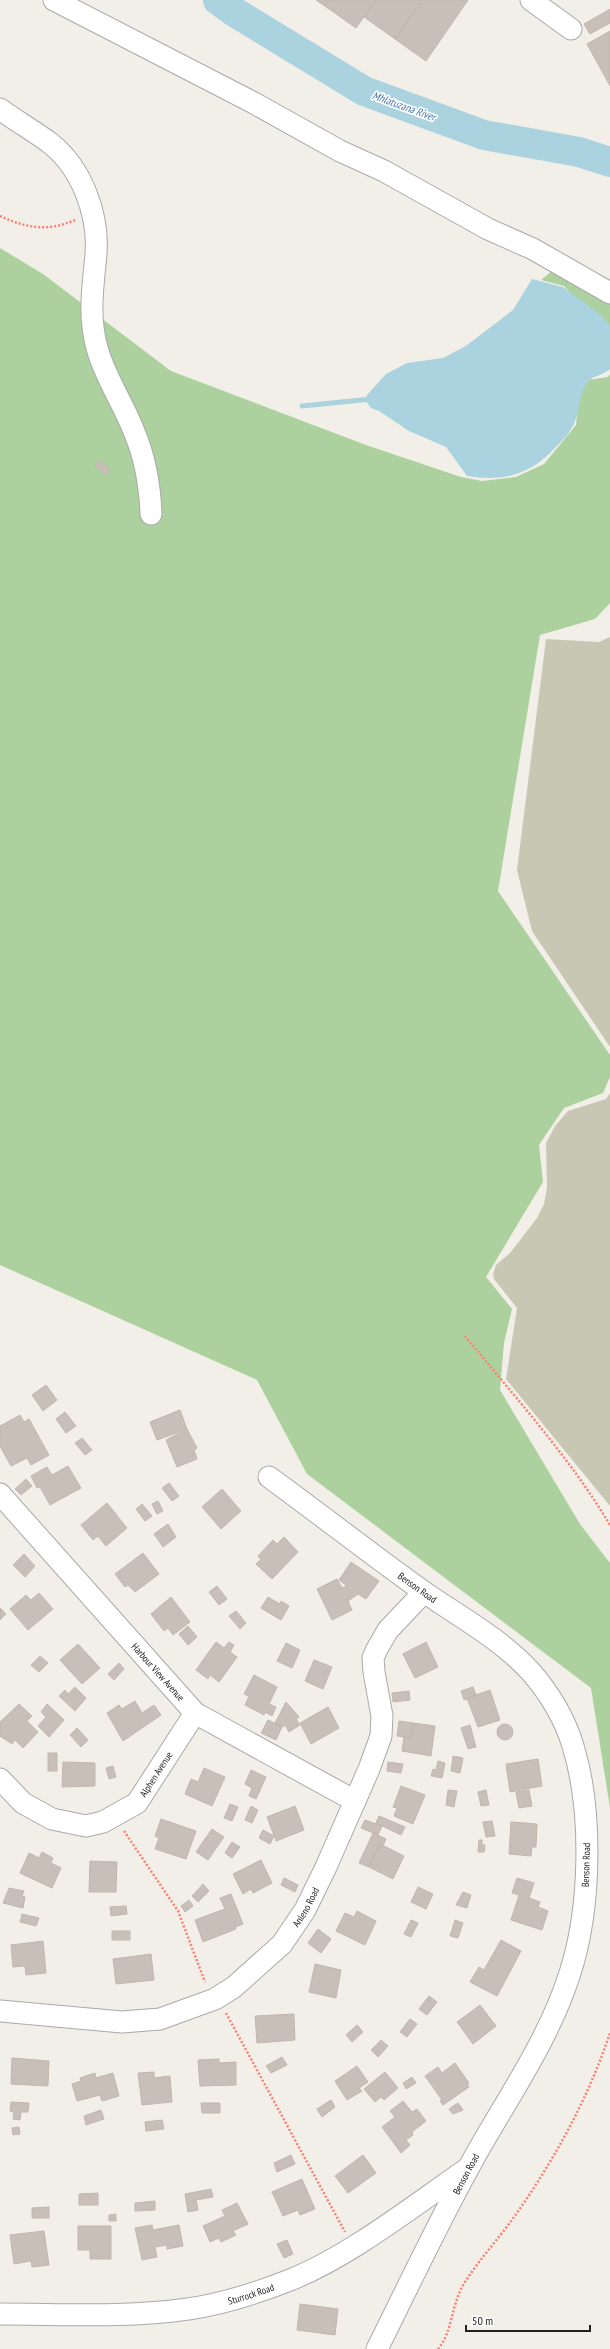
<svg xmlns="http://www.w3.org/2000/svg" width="610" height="2349" font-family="'PT Sans Narrow',sans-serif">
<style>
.construction{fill:#c7c7b4}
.forest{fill:#add19e}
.water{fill:#aad3df}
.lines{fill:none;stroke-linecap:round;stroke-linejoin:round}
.stream{stroke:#aad3df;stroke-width:5}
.river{stroke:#aad3df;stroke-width:30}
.building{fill:#c7bfb8;stroke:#c4b6ab}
.minor-casing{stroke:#a9a9a9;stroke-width:23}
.path{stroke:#fa8072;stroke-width:2.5;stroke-dasharray:2 2;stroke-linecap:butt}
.minor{stroke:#fff;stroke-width:21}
.labels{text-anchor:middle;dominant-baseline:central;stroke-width:3.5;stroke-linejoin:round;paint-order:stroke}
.street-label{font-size:10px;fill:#222;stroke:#fff}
.water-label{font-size:11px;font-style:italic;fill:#4a7aab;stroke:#fff}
</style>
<rect width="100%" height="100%" fill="#f2efe9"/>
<path class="construction" d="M610 637V1047L532 931 517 870 546 639 599 642Z
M610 1093V1506L506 1379 517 1308 494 1279 493 1274 496 1265 510 1253 537 1218 544 1204 547 1188 546 1143 555 1126 568 1111 606 1099Z"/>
<path class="forest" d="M0 248 43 274 171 371 366 445 461 477 482 481 516 477 544 464 576 425 579 395 588 380 608 377 610 374V603L595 619 540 635 498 891 610 1055V1077L603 1093 564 1108 539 1145 543 1182 486 1277 512 1309 504 1343 500 1390 580 1524 610 1563V1808L591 1688 307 1474 257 1380 0 1265Z
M553 270 610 303V336L564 286 541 280Z"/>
<path class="water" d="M532 279 563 287 600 314 610 325V369C605 374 597 375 591 379 579 389 580 411 574 424 569 434 562 441 555 448 530 475 503 482 467 476L446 447 409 431 379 411 371 408 365 400 367 395 386 374 407 363 443 358 466 346 513 310Z"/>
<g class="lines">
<path class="stream" d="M302 406 371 399"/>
<path class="river" d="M218 0 236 13 364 91 484 135 579 152 610 162"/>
</g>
<path class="building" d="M316 0H329L325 6Z
M329 0H376L356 28 325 6Z
M376 0H422L395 39 364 17Z
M422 0H468L426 61 395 39Z
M610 9V23L590 34 584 24Z
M610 31V86L587 44Z
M99 460 110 470 106 475 95 465Z
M46 1385 57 1400 43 1411 32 1395Z
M180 1410 187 1429 157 1440 150 1422Z
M65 1412 76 1426 66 1433 56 1419Z
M20 1415 24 1422 29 1419 49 1455 31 1465 27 1458 11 1466 0 1446V1426Z
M187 1429 197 1448 194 1450 197 1459 177 1467 166 1440Z
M82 1438 92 1450 85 1455 75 1443Z
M68 1466 81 1488 50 1505 40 1487 37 1488 31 1476 47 1467 52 1475Z
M26 1479 32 1486 21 1495 15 1489Z
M169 1483 179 1496 172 1501 162 1488Z
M222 1489 241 1511 221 1529 202 1507Z
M158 1501 163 1511 157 1514 152 1504Z
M107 1503 127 1528 106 1546 98 1536 93 1540 81 1525Z
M142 1504 152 1516 145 1521 136 1509Z
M168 1524 176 1537 163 1547 154 1534Z
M284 1537 298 1552 272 1579 256 1564 261 1559 258 1556 273 1540 277 1544Z
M143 1553 159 1574 135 1592 128 1585 125 1587 115 1574Z
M24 1554 35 1566 25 1577 13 1565Z
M351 1562 379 1581 366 1599 358 1594 348 1601 352 1610 332 1620 317 1589 337 1579 342 1588 347 1586 339 1580Z
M217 1586 227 1599 219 1605 209 1592Z
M39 1593 53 1609 28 1630 10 1609 26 1595 31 1600Z
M171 1597 190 1622 173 1635 168 1628 164 1631 151 1614Z
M268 1597 280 1604 281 1601 289 1606 281 1620 261 1608Z
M0 1608 6 1614 0 1620Z
M236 1611 246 1623 240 1629 229 1616Z
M188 1626 197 1637 188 1645 179 1634Z
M216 1642 224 1648 229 1642 234 1645 230 1652 237 1657 219 1682 210 1675 208 1679 196 1670Z
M426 1642 438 1667 415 1678 403 1654Z
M286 1643 300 1650 292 1668 277 1661Z
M78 1644 100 1668 82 1684 60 1660Z
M40 1656 48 1663 39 1672 31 1665Z
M314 1660 332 1667 323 1689 305 1681Z
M119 1663 124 1669 114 1680 108 1674Z
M254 1675 277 1687 269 1704 276 1707 272 1716 265 1712 264 1715 245 1705 249 1696 244 1694Z
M75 1687 86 1698 75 1711 59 1696 65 1690 68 1694Z
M473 1687 476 1695 464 1700 461 1691Z
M490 1690 500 1720 478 1727 467 1698Z
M409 1691 410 1700 393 1702 392 1693Z
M135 1701 142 1713 154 1705 161 1715 123 1741 107 1713 119 1705 122 1709Z
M286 1702 299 1717 296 1719 300 1725 289 1732 285 1725 283 1727 275 1723Z
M19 1704 32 1716 27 1721 38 1732 23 1748 15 1740 12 1744 0 1736V1722Z
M47 1704 64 1720 49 1737 38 1726 46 1717 41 1712Z
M328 1707 339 1728 311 1744 300 1723Z
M268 1720 282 1727 276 1740 261 1733Z
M399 1721 413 1723 411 1738 397 1736Z
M413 1723 435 1726 431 1756 402 1751 404 1737 411 1738Z
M497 1732a8 8 0 1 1 16 0a8 8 0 1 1-16 0Z
M470 1725 476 1747 468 1749 461 1728Z
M77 1728 88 1740 81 1747 70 1735Z
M48 1753H57V1771H48Z
M453 1756 463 1758 460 1773 451 1771Z
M538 1759 542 1786 510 1792 506 1764Z
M438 1761 445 1763 442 1778 431 1776 433 1769 436 1770Z
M63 1762 95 1763V1786L62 1787Z
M388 1762 403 1764 401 1773 387 1771Z
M113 1766 116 1777 109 1779 106 1768Z
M204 1768 225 1777 212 1806 185 1794 191 1779 198 1782Z
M251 1770 266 1777 256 1799 249 1796 252 1788 245 1784Z
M401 1786 425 1795 413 1824 394 1816 397 1808 393 1807Z
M448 1790 457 1791 454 1807 446 1805Z
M486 1790 489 1805 481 1806 478 1792Z
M529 1790 532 1806 519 1808 516 1792Z
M230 1804 238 1807 232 1821 224 1818Z
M251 1806 258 1810 252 1823 245 1820Z
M295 1806 304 1830 276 1841 267 1817Z
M379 1816 405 1827 401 1835 376 1823Z
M161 1819 196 1831 186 1859 155 1849 159 1838 155 1836Z
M365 1820 382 1826 378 1835 361 1828Z
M492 1821 495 1836 486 1837 483 1822Z
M511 1822 537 1824 536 1847H532L531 1856 509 1854Z
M212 1829 224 1837 208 1860 196 1852Z
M263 1830 274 1836 270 1844 259 1838Z
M373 1833 386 1839 383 1846 380 1844 369 1867 359 1863Z
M479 1840H482V1845H485L484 1852H478Z
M232 1842 240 1847 232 1858 225 1853Z
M380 1844 404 1856 393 1879 369 1867Z
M42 1852 53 1858 51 1863 61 1868 52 1888 20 1873 29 1853 39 1858Z
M261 1860 272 1883 253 1893 251 1889 243 1894 233 1874Z
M90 1861 117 1862 116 1892H89Z
M284 1878 298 1885 295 1892 281 1885Z
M517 1878 534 1883 529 1898 540 1902 538 1907 548 1911 542 1930 511 1920 519 1895 512 1893Z
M203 1884 209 1891 198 1902 192 1896Z
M418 1887 433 1894 426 1909 411 1902Z
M9 1888 24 1891 22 1896 25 1897 23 1908 3 1903Z
M463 1892 471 1895 467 1908 456 1905Z
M231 1894 243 1924 235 1927 236 1929 203 1942 195 1920 225 1909 220 1898Z
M189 1900 193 1906 185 1912 181 1906Z
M126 1906 127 1914 111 1916 110 1907Z
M357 1911 376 1921 365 1945 336 1931 345 1913 354 1917Z
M22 1914 39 1918 36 1926 20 1922Z
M411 1920 418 1923 411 1937 404 1934Z
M455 1920 463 1923 458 1938 450 1936Z
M318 1929 331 1939 321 1953 308 1943Z
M112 1931H130V1940H112Z
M501 1940 521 1951 497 1996 470 1982 479 1967 484 1970Z
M43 1941 46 1973 26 1975 25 1966 13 1967 11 1945Z
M151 1954 154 1980 116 1984 113 1959Z
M315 1964 341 1970 336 1998 309 1992Z
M429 1996 437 2002 427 2015 419 2009Z
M480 2005 496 2026 473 2044 457 2022Z
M294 2014 295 2040 257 2043 255 2016Z
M410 2019 417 2024 407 2037 400 2032Z
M357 2025 363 2032 352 2042 346 2035Z
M381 2040 388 2046 378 2057 371 2050Z
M282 2057 287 2065 271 2073 266 2066Z
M12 2058 49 2061 48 2086 11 2084Z
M219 2059V2063L236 2062V2085L200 2086 198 2060Z
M455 2063 469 2083 467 2084 469 2087 443 2105 440 2101 442 2100 425 2076 438 2067 442 2073Z
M357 2066 368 2082 359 2088 362 2091 347 2100 335 2081Z
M154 2072V2078L170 2076 172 2102 142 2105 138 2073Z
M385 2072 398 2088 384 2100 381 2097 375 2102 364 2089Z
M95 2073 96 2078 113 2073 119 2096 102 2101 100 2095 77 2101 72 2084 81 2081 80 2078Z
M412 2077 416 2083 406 2089 403 2083Z
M331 2100 335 2107 322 2117 317 2109Z
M403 2101 412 2112 417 2109 426 2121 412 2132 413 2135 406 2140 410 2145 401 2153 382 2127 395 2117 390 2111Z
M11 2102 29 2103 28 2112H21L20 2120 13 2119 14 2112 10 2111Z
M201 2103H220V2113H202Z
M458 2103 463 2110 453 2114 449 2109Z
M101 2110 104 2119 86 2125 84 2116Z
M162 2120 164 2129 146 2131 145 2122Z
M19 2127 20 2134 13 2135 12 2128Z
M291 2155 295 2164 277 2172 274 2163Z
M363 2155 376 2173 348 2193 335 2176Z
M302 2179 315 2209 300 2215 298 2210 283 2216 272 2192Z
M211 2189 213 2197 196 2200 198 2210 188 2212 185 2194Z
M98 2193V2205H79V2194Z
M155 2201V2210L135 2211V2203Z
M237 2203 248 2224 233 2231 236 2235 221 2242 219 2238 210 2242 203 2226 225 2216 222 2210Z
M49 2207V2218H32V2208Z
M116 2214V2221H109V2215Z
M152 2225 153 2230 179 2225 183 2246 167 2249V2245L155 2247 157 2257 142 2260 135 2228Z
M78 2226H111V2259H90V2250H78Z
M44 2231 49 2265 32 2267 31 2261 14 2264 10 2235Z
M287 2240 293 2254 284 2258 277 2244Z
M300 2304 338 2309 335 2335 297 2330Z"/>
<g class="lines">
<defs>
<g id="minor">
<path d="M54 0 254 103 340 151 384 171 488 229 533 249 610 293"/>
<path d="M531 0 571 29"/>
<path d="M0 109C16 121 34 131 50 143 82 168 99 215 96 254 93 287 88 315 97 348 105 378 124 404 135 434 145 458 150 488 151 514"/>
<path id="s1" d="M269 1477C321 1515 372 1555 424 1592 460 1617 501 1639 531 1672 549 1693 565 1719 573 1746 593 1811 591 1908 570 1973 548 2043 503 2104 469 2167 436 2227 407 2289 377 2349"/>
<path id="s2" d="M0 1494 195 1713 355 1801"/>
<path id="s3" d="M0 1779 23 1803 52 1819 86 1826 103 1822 137 1803 195 1713"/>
<path id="s4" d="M0 2011 122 2022 160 2019 215 1999 234 1987 282 1944 305 1910 326 1867 369 1769 381 1736 382 1716 374 1672 373 1658 377 1649 388 1630 424 1592"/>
<path id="s5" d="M0 2314C62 2314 126 2318 188 2309 223 2304 257 2293 290 2280 350 2256 413 2206 467 2169"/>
</g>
</defs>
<use href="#minor" class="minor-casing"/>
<path class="path" d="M0 216C26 228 48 232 75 220
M465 1336C515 1397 570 1458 610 1525
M124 1831 178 1911 205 1982
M226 2013 345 2232
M438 2349C453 2332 451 2303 465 2282 481 2257 502 2235 519 2210 557 2155 589 2096 610 2033"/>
<use href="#minor" class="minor"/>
</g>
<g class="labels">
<g class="street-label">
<text stroke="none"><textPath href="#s1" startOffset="185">Benson Road</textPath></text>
<text stroke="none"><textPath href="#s2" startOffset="238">Harbour View Avenue</textPath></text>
<text stroke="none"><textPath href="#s3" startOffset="192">Alphen Avenue</textPath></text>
<text transform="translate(586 1865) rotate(-88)">Benson Road</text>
<text stroke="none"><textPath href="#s4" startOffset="350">Anleno Road</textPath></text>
<text transform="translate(466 2174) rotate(-62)">Benson Road</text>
<text stroke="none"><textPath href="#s5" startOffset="253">Sturrock Road</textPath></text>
</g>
<g class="water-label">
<text transform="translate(404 106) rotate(20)">Mhlatuzana River</text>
</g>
</g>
<path d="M466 2325v6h124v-6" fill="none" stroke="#222222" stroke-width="2"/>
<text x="472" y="2325" font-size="12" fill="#222222" stroke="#ffffff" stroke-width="3" paint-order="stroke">50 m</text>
</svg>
